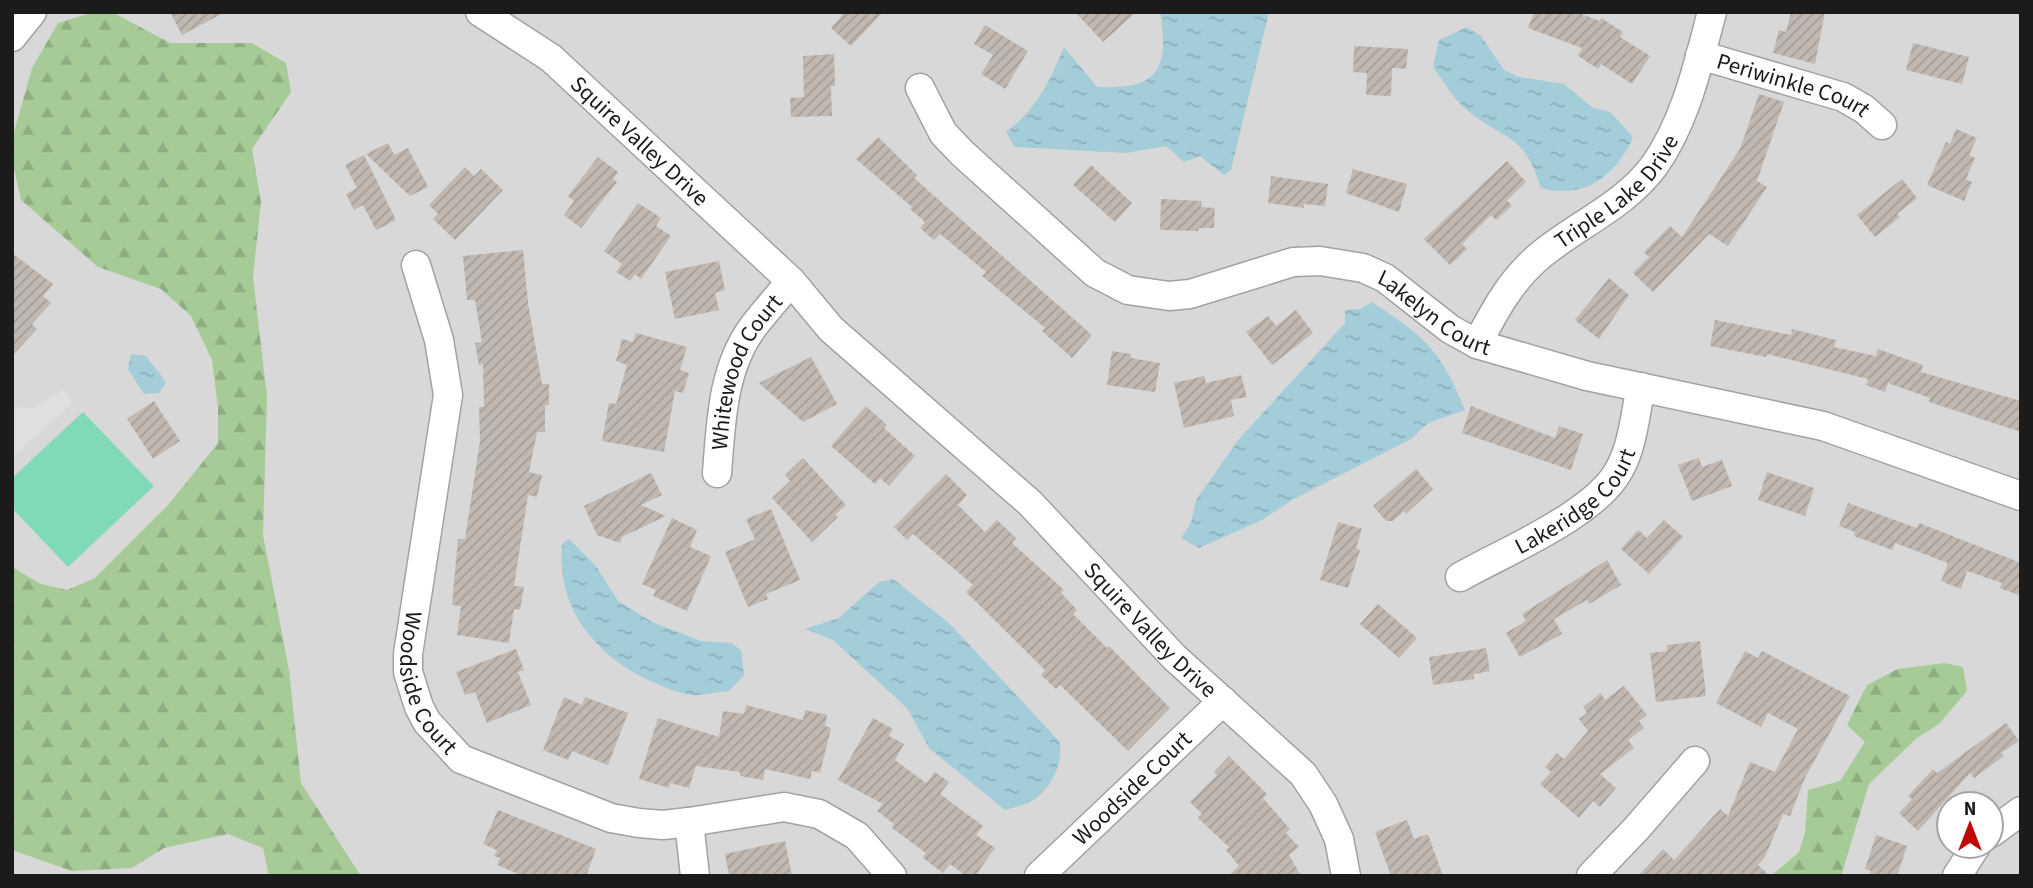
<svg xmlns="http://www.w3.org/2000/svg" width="2033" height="888" font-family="'Source Sans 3',sans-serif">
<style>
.residential{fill:#d9d8d8;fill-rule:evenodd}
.forest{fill:url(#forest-firs)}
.pitch{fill:#81dab7}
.parking{fill:#dfdfdf}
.water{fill:url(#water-ripples)}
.building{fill:url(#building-hatch)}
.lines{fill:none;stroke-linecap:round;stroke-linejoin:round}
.minor-casing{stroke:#a2a2a2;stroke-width:31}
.minor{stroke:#fff;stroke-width:28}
.labels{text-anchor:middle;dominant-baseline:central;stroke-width:7;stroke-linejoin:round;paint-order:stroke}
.street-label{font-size:23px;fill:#1b1b1b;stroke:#fff}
</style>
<defs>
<pattern id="forest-firs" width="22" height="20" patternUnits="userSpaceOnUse" patternTransform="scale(1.75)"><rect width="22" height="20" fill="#a6cb97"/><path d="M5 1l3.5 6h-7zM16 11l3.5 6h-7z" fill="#8eae82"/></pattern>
<pattern id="water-ripples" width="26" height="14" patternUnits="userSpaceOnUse" patternTransform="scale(1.75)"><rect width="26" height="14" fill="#a2cdd9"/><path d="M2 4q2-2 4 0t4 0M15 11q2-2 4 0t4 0" fill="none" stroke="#8bafba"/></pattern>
<pattern id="building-hatch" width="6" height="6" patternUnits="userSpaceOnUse" patternTransform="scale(1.75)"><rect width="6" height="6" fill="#c1b8b1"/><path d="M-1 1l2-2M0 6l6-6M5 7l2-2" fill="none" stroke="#a59e98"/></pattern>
</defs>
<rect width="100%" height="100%" fill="#ede9e1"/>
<path class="residential" d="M12 12H2021V876H12ZM1949 804H1991V846H1949Z"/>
<path class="forest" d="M94 12H112L170 43H252L286 63 291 92 252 149 261 202 253 277 267 397 263 535 289 670 301 783 361 876H269L263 848 228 834 164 848 132 868 72 871 12 850V567L41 584 67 590 95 578 169 504 218 443V408L212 360 191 316 161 289 98 267 21 200 12 160V139L32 68 58 23Z
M1944 663 1963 667 1967 691 1939 724 1917 738 1869 784 1841 876H1771L1799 852 1805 833 1808 790 1840 781 1865 742 1847 725 1867 685 1898 669Z"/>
<path class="pitch" d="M83 412 154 486 68 567 12 508V478Z"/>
<path class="parking" d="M63 390 73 403 12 458V407L32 408Z"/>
<path class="water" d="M1160 12H1269L1231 170 1224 175 1200 156 1184 162 1166 146 1126 153 1015 147 1006 132C1036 110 1050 81 1064 47L1097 87C1157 90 1170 71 1160 12Z
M1467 27 1481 36 1504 70 1519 77 1564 84 1593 108 1610 112 1633 137C1616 176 1584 200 1541 188 1523 131 1507 143 1467 110 1454 100 1443 80 1433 67L1439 40Z
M1372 302C1425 337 1441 350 1465 410L1428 423 1411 439 1292 500 1262 520 1199 548 1181 538 1191 523 1196 500 1239 439 1345 323V310L1360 309Z
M131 354 146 356 166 382 159 393 144 394 128 369Z
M569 539 596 566 618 601 652 622 701 641 731 643 741 650 744 675 729 691C716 692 698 697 686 694 614 674 555 622 562 544Z
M893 579 949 623 1059 741C1065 761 1051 789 1033 800 1025 805 1014 807 1005 810L929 748 907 708 833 640 805 629 839 618 879 582Z"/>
<path class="building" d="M170 12H225L182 35Z
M845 12H883L851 46 831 28Z
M1075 12H1136L1103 42Z
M1534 12H1576L1600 21 1601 18 1623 32 1620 37 1650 56 1632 84 1601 64 1598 69 1578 56 1582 48 1528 28Z
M1791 12H1825L1815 64 1773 53 1779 30 1786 32Z
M985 25 1028 51 1005 89 981 74 993 55 974 44Z
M1913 43 1969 57 1962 84 1906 70Z
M1354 46 1408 49 1406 69 1392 68 1391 96 1366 95 1367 73 1353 72Z
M834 54 835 86H831L832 116 791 117 790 98 804 97 803 56Z
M1759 94 1784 102 1757 181 1767 187 1728 246 1709 234 1653 292 1633 273 1649 257 1644 252 1670 226 1682 237 1740 149Z
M1956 129 1977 138 1969 155 1975 158 1966 179 1972 182 1964 201 1927 185 1946 142 1950 144Z
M878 137 917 175 914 178 1092 335 1072 358 1042 331 1045 328 982 276 986 272 940 234 934 240 920 228 925 222 910 209 912 207 856 159Z
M388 143 394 155 408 148 428 187 410 196 366 154Z
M364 155 396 220 376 230 363 205 354 210 346 194 357 188 345 165Z
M598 157 618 172 613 179 617 182 581 228 564 215 574 201 568 196Z
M1507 161 1526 182 1507 200 1512 206 1496 220 1491 215 1462 244 1467 249 1450 265 1424 239Z
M1091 165 1132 203 1115 222 1073 185Z
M465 167 474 176 481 169 503 190 455 240 433 219 438 214 429 205Z
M1353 169 1407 184 1399 212 1346 193Z
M1271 176 1328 184 1325 206 1304 204V208L1268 203Z
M1902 179 1917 198 1897 214 1900 217 1875 237 1857 215Z
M1161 199 1202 201 1201 207 1215 208 1214 228H1199L1198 231 1160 230Z
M638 203 661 218 656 226 671 236 641 279 635 274 630 281 616 272 622 264 604 251Z
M523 250 528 303 542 384H549V405H545V432H537L529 472 542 475 537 497 528 495 514 586 524 587 520 610 514 609 509 643 457 635 461 606 452 605 458 539H465L480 441 479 407H484L483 364 479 365 475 343 482 342 475 300H467L463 256Z
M12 253 53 284 43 296 51 303 32 324 37 329 12 356Z
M719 261 725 290 715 293 719 310 675 319 665 272Z
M1609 278 1629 295 1599 339 1575 320Z
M1296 310 1313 333 1272 365 1246 332 1268 316 1276 326Z
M1715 320 1791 335 1792 329 1836 340 1834 347 1876 356 1878 349 1923 365 1921 372 2021 401V432L1929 402 1930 398 1888 383 1885 392 1866 385 1868 379 1767 354 1766 357 1710 346Z
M636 333 687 347 680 370 689 373 683 393 675 391 664 452 602 441 609 403 616 404 627 365 616 361 622 339 633 342Z
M1112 351 1131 354V358L1160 363 1155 392 1107 385Z
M811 357 837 404 803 422 759 383Z
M1241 375 1247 397 1231 400 1234 416 1184 428 1174 383 1204 376 1206 383Z
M154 401 180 441 153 459 127 419Z
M866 406 887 425 884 428 915 456 889 486 880 478 875 484 831 446Z
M1471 406 1555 438 1559 426 1583 434 1571 470 1462 433Z
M803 458 846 505 835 515 838 517 812 542 772 498 790 481 785 475Z
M1699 458 1702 467 1722 460 1732 486 1692 501 1678 465Z
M1416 469 1433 489 1406 514 1404 511 1393 521H1386L1373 506Z
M1767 472 1814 488 1805 516 1758 500Z
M651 473 662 495 641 505 666 516 622 537 620 543 597 535 584 506Z
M946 474 967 495 958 505 985 532 997 520 1016 538 1012 543 1064 590 1061 593 1077 610 1073 614 1107 648 1109 646 1170 708 1128 751 1060 685 1056 689 1041 675 1045 670 966 592 973 585 913 534 907 540 894 527Z
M1848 503 1917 528 1919 523 2021 563V596L2000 588 2002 583 1967 571 1961 589 1941 581 1948 563 1895 543 1892 550 1854 536 1855 532 1839 526Z
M771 509 800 580 766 594 768 599 748 607 725 552 755 539 746 519Z
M672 518 697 530 690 547 711 556 687 611 653 596 656 590 642 584Z
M1664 520 1683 537 1649 574 1621 549 1638 530 1647 538Z
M1338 522 1362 529 1356 548 1360 550 1348 588 1320 580Z
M1607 560 1621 585 1589 604 1587 600 1554 619 1562 634 1520 657 1506 633 1526 621 1522 614Z
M1378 604 1417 638 1399 658 1360 624Z
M1700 641 1706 696 1656 702 1650 653 1667 651V645Z
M1486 648 1490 671 1474 674V679L1433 685 1429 657Z
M516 649 524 670 518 672 531 705 487 723 475 692 465 695 456 672Z
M1745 651 1758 658 1762 651 1850 696 1805 778 1790 816 1783 814 1765 857 1758 865 1770 876H1638L1663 849 1674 860 1720 809 1728 816 1750 762 1775 772 1798 729 1768 713 1761 727 1716 703Z
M1624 686 1647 715 1639 721 1644 728 1628 740 1634 748 1600 774 1616 788 1600 807 1593 801 1579 818 1540 784 1551 772 1545 767 1557 753 1564 759 1588 731 1579 719 1587 713 1583 707 1601 693 1605 700Z
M564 697 582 705 585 697 628 713 608 765 572 751 568 760 543 750Z
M746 705 803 720 805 710 827 715 825 726 831 728 820 773 812 771 810 779 765 769 763 780 740 776V772L696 766 689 788 670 783 669 788 639 779 658 718 719 737 723 711 744 714Z
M873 718 893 729 889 736 904 744 895 760 926 783 935 772 949 782 940 794 983 826 976 835 995 848 975 876H966L950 864 943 873 923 858 926 853 892 828 894 824 877 811 883 804 838 780Z
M2006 723 2019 741 2001 753 2004 756 1974 778 1970 773 1918 831 1899 813 1912 799 1908 796 1933 769 1937 773Z
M1229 756 1267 794 1263 798 1290 829 1286 833 1299 847 1289 855 1301 876H1228L1239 866 1226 850 1229 847 1198 818 1202 814 1190 802 1217 775 1214 772Z
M498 810 596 849 586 876H523L497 865 500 858 494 856 497 850 483 844Z
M1407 820 1414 839 1428 834 1443 876H1391L1375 832Z
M1876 835 1907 846 1897 876H1869L1871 871 1865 869Z
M785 841 792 876H729L725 854Z"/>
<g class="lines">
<defs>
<g id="minor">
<path id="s1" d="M480 12 551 58 791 281 831 329 1030 503 1174 657 1303 774 1323 804 1339 839 1346 876"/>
<path d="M12 37 32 12"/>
<path id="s2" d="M1700 55 1843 97 1864 109 1882 125"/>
<path id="s3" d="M920 88 943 133 962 153 1095 273 1128 290 1169 296 1190 294 1293 262 1320 261 1363 268 1385 278 1450 329 1477 344 1587 376 1823 426 2021 496"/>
<path id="s4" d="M416 265 439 340 448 395 408 654V672L419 707 427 722 461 759 611 818 639 823 663 825 689 822 784 807 819 814 857 836 892 876"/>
<path id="s5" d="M1477 344C1495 310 1512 278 1542 254 1579 224 1625 205 1654 166 1686 121 1698 64 1712 12"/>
<path id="s6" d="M717 473C721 423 722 369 753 327 765 311 779 296 791 281"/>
<path id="s7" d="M1460 577C1504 552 1596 514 1619 470 1633 446 1635 414 1641 387"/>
<path d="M689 822 695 876"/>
<path d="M1991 833 2021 811"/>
<path id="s8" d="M1039 876 1223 701"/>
<path d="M1591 876 1636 829 1695 761"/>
<path d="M1957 876 1976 846"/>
</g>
</defs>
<use href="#minor" class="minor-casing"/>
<use href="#minor" class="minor"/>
</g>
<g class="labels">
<g class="street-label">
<text stroke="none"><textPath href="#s2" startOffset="98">Periwinkle Court</textPath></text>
<text stroke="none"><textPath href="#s1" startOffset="206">Squire Valley Drive</textPath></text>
<text stroke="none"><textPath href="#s5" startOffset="210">Triple Lake Drive</textPath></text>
<text stroke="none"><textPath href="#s3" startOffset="620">Lakelyn Court</textPath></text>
<text stroke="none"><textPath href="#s6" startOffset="107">Whitewood Court</textPath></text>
<text stroke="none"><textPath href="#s7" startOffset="140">Lakeridge Court</textPath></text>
<text stroke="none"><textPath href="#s1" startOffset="914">Squire Valley Drive</textPath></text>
<text stroke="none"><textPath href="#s4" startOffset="430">Woodside Court</textPath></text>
<text stroke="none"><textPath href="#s8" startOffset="128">Woodside Court</textPath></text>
</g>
</g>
<rect width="2033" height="888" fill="none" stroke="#1b1b1b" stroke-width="28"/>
<g transform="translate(1970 825)"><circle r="33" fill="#ffffff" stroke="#a4a4a4" stroke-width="2"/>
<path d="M0-5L12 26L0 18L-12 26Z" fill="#c00708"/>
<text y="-10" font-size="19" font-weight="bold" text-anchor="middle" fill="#1b1b1b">N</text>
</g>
</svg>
